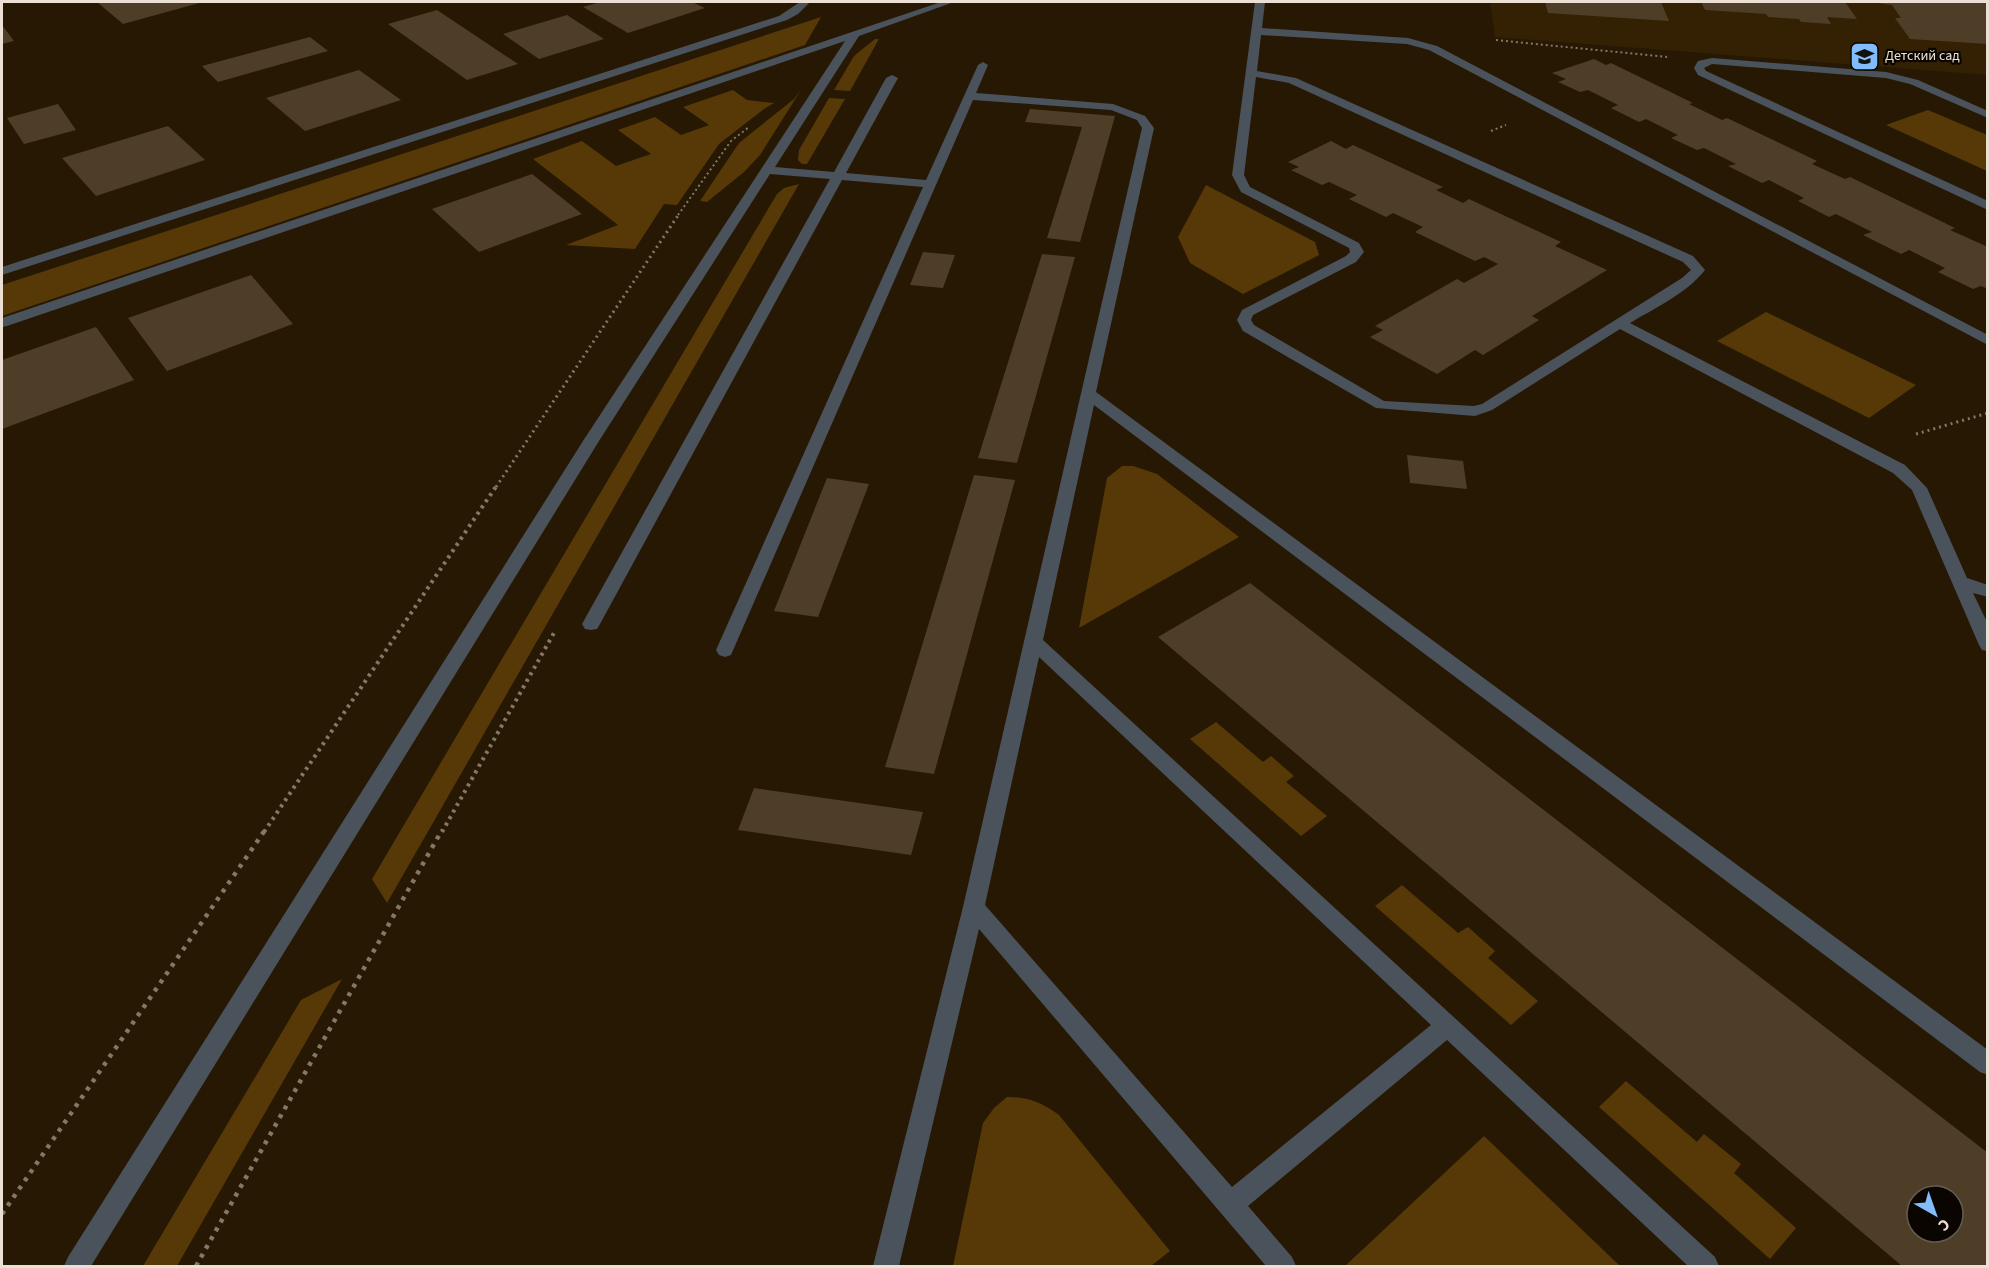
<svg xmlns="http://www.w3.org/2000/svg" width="1989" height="1268" font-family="'Source Sans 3',sans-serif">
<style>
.built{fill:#342002}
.green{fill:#573908}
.building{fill:#4f3e27;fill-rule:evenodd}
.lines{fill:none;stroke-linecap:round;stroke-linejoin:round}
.path-far3{stroke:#847765;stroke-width:2;stroke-dasharray:2 3;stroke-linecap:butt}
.path-far2{stroke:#847765;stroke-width:3;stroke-dasharray:2 4;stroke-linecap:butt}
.path-far1{stroke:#847765;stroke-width:4;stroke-dasharray:3 4.5;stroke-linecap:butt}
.path{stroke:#847765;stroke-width:4.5;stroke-dasharray:4 6;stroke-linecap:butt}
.minor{fill:#4a525c;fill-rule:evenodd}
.labels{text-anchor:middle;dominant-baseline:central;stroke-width:4.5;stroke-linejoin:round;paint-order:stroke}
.far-poi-label{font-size:14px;fill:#ebe0d3;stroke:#0b0501;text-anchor:start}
</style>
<rect width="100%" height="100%" fill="#271803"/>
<path class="built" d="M1490 2H1987V75L1495 37Z"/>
<path class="green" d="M821 17 805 45 2 316V285Z
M875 39H879L850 91 834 90 854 56Z
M733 90 747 100 774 103 764 109 719 144 677 205 664 204 635 249 566 245 618 225 533 159 582 141 616 166 651 154 618 130 655 117 681 135 709 125 683 107Z
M801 90 760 155 744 172 707 202 700 201 739 143 794 99Z
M829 98 845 99 807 164H802L798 160 799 150Z
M1928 110 1987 135V171L1886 125Z
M799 184 387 903 372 879 777 194 784 188Z
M1206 185 1315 242 1319 255 1243 294 1190 263 1178 237Z
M1766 312 1916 385 1869 418 1717 341Z
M1122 466H1133L1157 474 1239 537 1079 628 1107 478Z
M1216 722 1263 762 1271 756 1294 776 1286 782 1327 816 1301 836 1190 739Z
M1402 885 1458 933 1468 927 1495 951 1488 958 1538 1001 1511 1025 1375 906Z
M342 979 177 1266H143L301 1000Z
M1626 1081 1697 1142 1704 1134 1741 1164 1734 1173 1796 1228 1770 1259 1599 1107Z
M1007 1097C1029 1097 1042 1103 1059 1115L1170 1251 1151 1266H953L983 1123 994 1108Z
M1484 1136 1620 1266H1345Z"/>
<path class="building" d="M97 2H203L123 24Z
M600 2H692L705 8 628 33 583 7Z
M1545 2H1661L1669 21 1548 13Z
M1701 2H1845L1857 19 1827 17 1831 24 1801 22 1799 19 1768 17 1766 14 1705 10Z
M1871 2H1988V44L1910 39 1895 18H1901L1892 5Z
M437 10 518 64 467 80 388 24Z
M567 15 604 39 539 59 503 34Z
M2 25 14 41 2 44Z
M310 37 328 51 218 82 202 66Z
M1594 59 1606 65 1611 63 1693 103 1689 104 1722 120 1727 118 1817 161 1812 164 1845 179 1850 177 1955 228 1950 230 1988 247V289L1981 286 1973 289 1938 272 1945 268 1909 250 1901 254 1863 235 1872 232 1836 214 1829 217 1798 201 1804 198 1769 180 1762 183 1728 166 1736 164 1704 148 1697 150 1671 138 1678 135 1646 119 1639 122 1611 108 1618 105 1588 90 1580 92 1558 82 1566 79 1552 73Z
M359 70 401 100 305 131 266 98Z
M58 104 76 130 24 144 7 118Z
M1030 109 1115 116 1080 242 1047 238 1082 127 1025 122Z
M168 126 205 160 96 196 62 158Z
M1331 141 1346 149 1353 145 1443 187 1436 190 1463 203 1469 199 1561 242 1555 246 1607 270 1532 316 1539 320 1483 355 1475 350 1437 374 1370 337 1383 330 1375 326 1457 279 1464 283 1498 264 1484 257 1475 261 1415 232 1423 227 1393 213 1386 217 1349 199 1357 195 1329 182 1322 185 1291 170 1299 167 1288 162Z
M532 174 582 214 479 252 432 209Z
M923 252 955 255 943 288 910 285Z
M1042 254 1075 257 1017 463 978 458Z
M251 275 293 324 167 371 128 318Z
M96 327 134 380 2 429V360Z
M1407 455 1463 461 1467 489 1410 483Z
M974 475 1015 480 934 774 885 767Z
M827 478 869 484 818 617 774 611Z
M1250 583 1988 1153V1266H1902L1158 637ZM1917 1196H1953V1232H1917Z
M754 788 923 812 911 855 738 830Z"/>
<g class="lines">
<path class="path-far3" d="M1496 40 1667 57
M1491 131 1506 125
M678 215 731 141 749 127"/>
<path class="path-far2" d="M1916 434 1988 413
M496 487 679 214"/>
<path class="path-far1" d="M264 832 497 485
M442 832 555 631"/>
<path class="path" d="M2 1214 265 830
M196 1266 442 830"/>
<path class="minor" d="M800 2H810L798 14 787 20 2 275V267L779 16Z
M941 2H954L859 36 775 167 834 172 886 78 892 75 898 78 846 173 926 180 978 65 983 62 988 65 976 93 1113 104 1145 116 1154 128 1096 392 1988 1050V1075L1980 1072 1094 405 1043 640 1715 1257 1719 1266H1688L1447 1040 1248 1206 1292 1257 1296 1266H1266L979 929 899 1266H873L963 907 1142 128 1137 120 1111 110 973 100 731 655 725 657 719 655 716 650 923 187 842 180 600 624 597 629 591 630 585 629 582 624 830 179 770 174 599 441 91 1266H64L68 1257 583 441 845 41 7 326 2 327V318ZM1039 657 1431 1025 1232 1187 985 905Z
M1255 2H1265L1262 28 1408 38 1437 46 1988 335V345L1429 50 1407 44 1261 35 1257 71 1296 78 1693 256 1705 270C1687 293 1655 308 1630 323L1905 465 1927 488 1967 578 1988 585V597L1973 593 1988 624V651L1982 650 1979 645 1912 490 1893 473 1620 329 1492 410 1475 416 1376 408 1243 331 1237 320 1242 310 1346 256 1350 252 1349 248 1241 192 1232 175ZM1256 77 1289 83 1683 262 1691 270 1682 278 1482 404 1474 406 1384 401 1254 325 1251 320 1253 315 1356 262 1364 252 1359 243 1250 187 1244 175Z
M1712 58 1886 72 1918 80 1988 111V118L1910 84 1886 78 1712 64 1704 68 1706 71 1988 201V210L1698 75 1694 68 1698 61Z"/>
</g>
<defs>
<symbol id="school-square" viewBox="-11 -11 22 22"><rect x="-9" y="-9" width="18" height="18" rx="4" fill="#83bcfb" stroke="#0b0501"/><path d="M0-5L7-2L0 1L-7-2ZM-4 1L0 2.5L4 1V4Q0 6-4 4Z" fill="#111"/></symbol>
</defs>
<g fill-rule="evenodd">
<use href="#school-square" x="1848" y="40" width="33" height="33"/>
</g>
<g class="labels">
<g class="far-poi-label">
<text x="1885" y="56">Детский сад</text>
</g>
</g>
<rect width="1989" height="1268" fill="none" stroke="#ebe0d3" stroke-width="6"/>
<g transform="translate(1935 1214) rotate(140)"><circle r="28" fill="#0b0501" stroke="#655d55" stroke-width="1.5"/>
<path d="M0-4.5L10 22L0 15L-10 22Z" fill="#83bcfb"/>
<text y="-9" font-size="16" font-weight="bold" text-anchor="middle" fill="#ebe0d3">С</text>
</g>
</svg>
